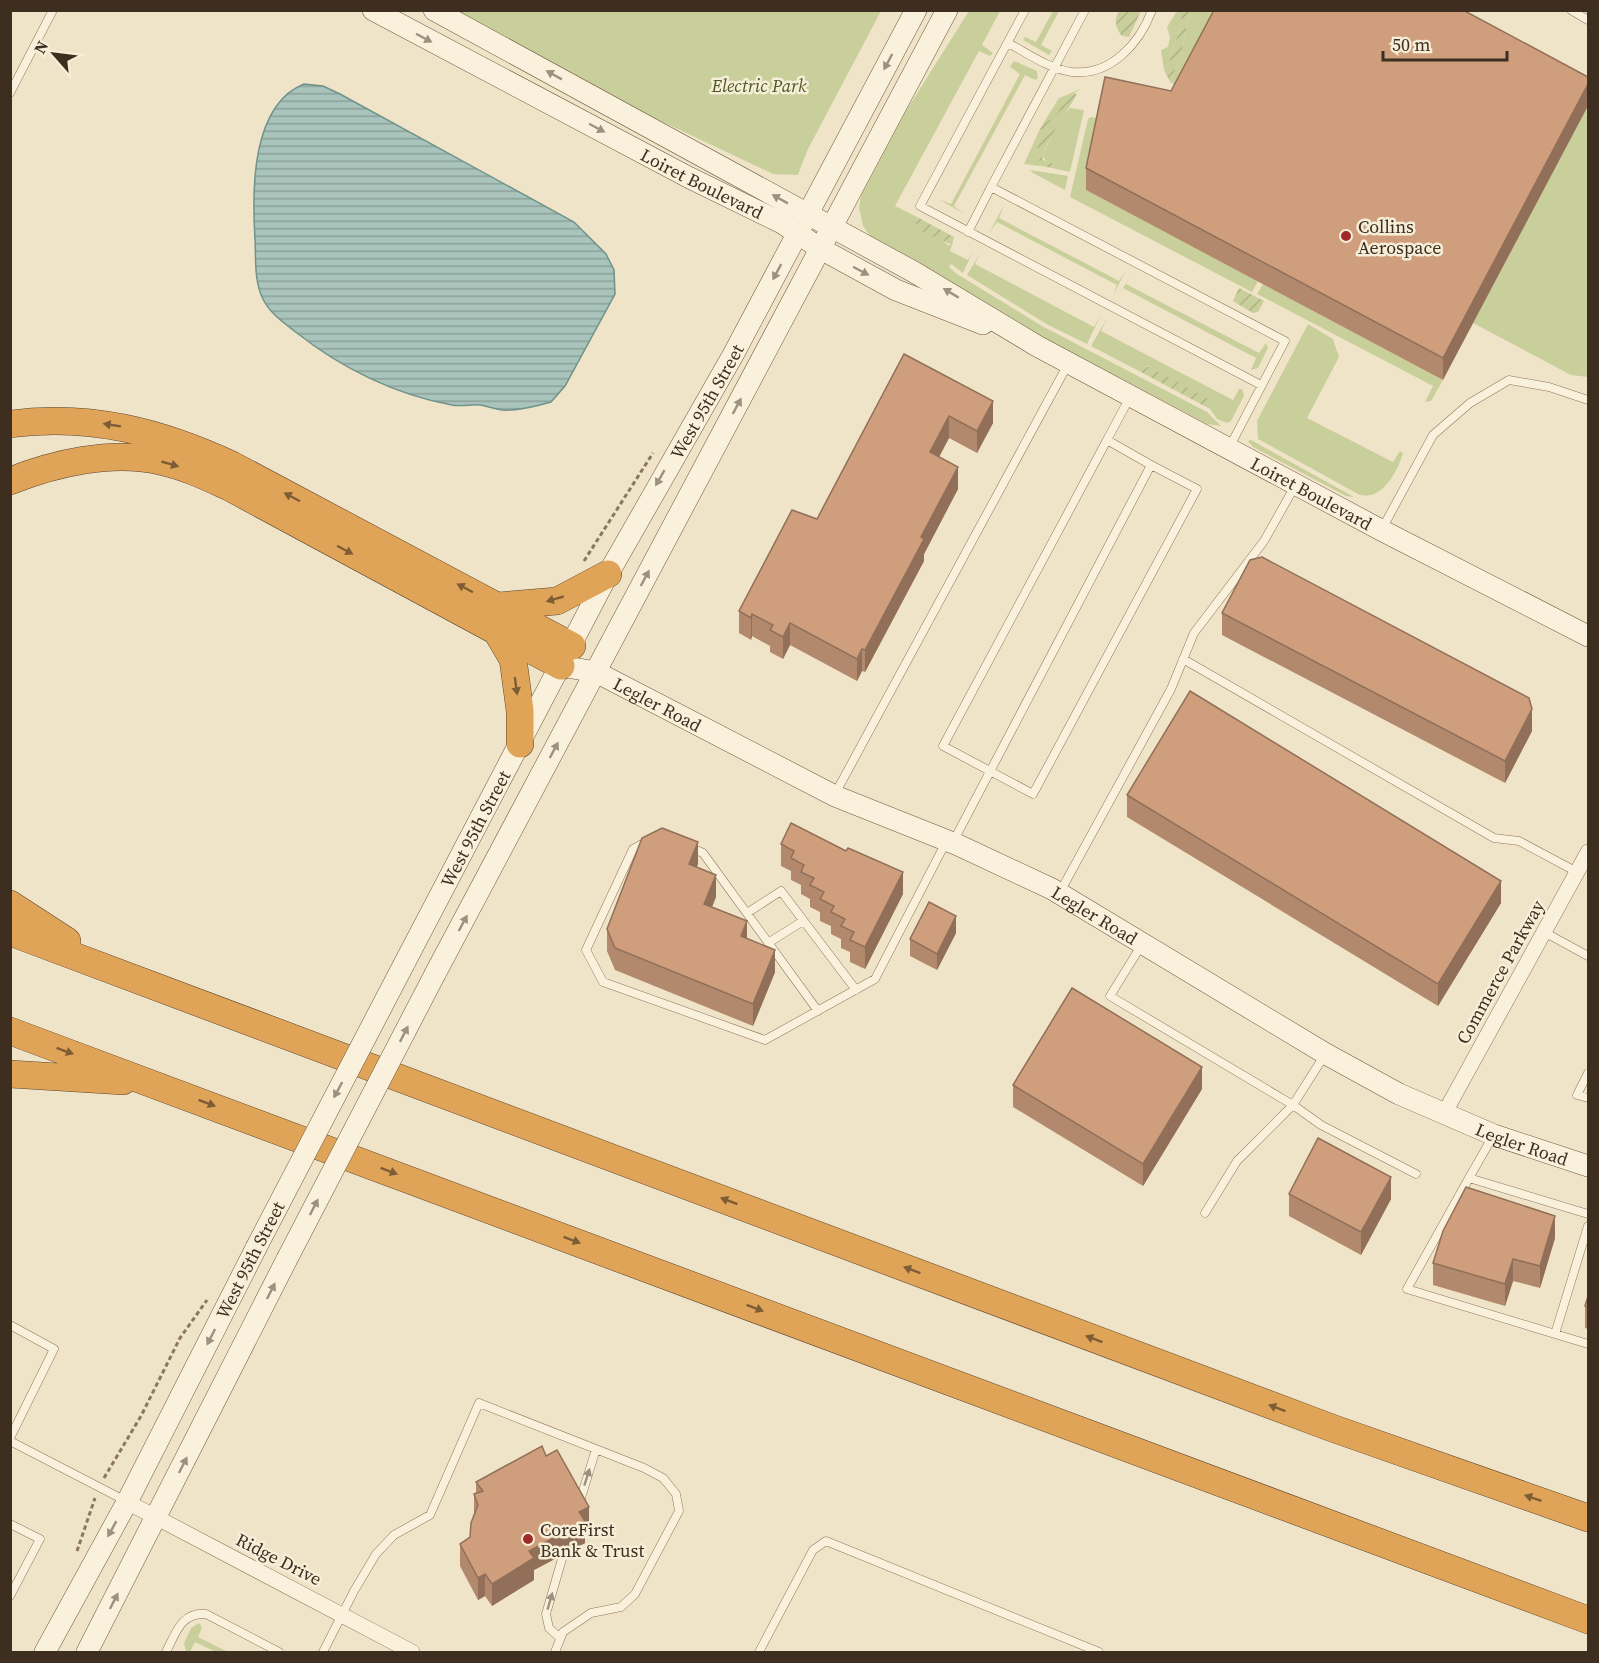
<svg xmlns="http://www.w3.org/2000/svg" width="1599" height="1663" font-family="'Source Serif 4',serif">
<style>
.green{fill:#c9cf9b}
.garden{fill:url(#garden-furrows)}
.water{fill:url(#water-rules);stroke:#6f938a;stroke-width:1.5}
.lines{fill:none;stroke-linecap:round;stroke-linejoin:round}
.lane-casing{stroke:#8d765c;stroke-width:9}
.street-casing{stroke:#8d765c;stroke-width:16}
.secondary-casing{stroke:#6f573f;stroke-width:22}
.highway-casing{stroke:#5b4430;stroke-width:28}
.path{stroke:#8d765c;stroke-width:3;stroke-dasharray:4.5 3;stroke-linecap:butt}
.lane{stroke:#faf1dc;stroke-width:8}
.street{stroke:#faf1dc;stroke-width:15}
.secondary{stroke:#faf1dc;stroke-width:21}
.highway{stroke:#e0a458;stroke-width:27}
.secondary-bridge-casing{stroke:#6f573f;stroke-width:22;stroke-linecap:butt}
.secondary-bridge{stroke:#faf1dc;stroke-width:21}
.wall{fill:#b2896c}
.shaded-wall{fill:#916f58}
.building{fill:#cf9f7d;stroke:#916f58;stroke-width:1.5}
.oneway{fill:#9c907e}
.oneway2{fill:#7e5d36}
.poi-dot{fill:#9e2a2b;stroke:#f7eed8;stroke-width:2}
.labels{text-anchor:middle;dominant-baseline:central;stroke-width:5;stroke-linejoin:round;paint-order:stroke}
.park-label{font-size:18px;font-style:italic;fill:#4d5a26;stroke:#f7eed8}
.street-label{font-size:18px;fill:#3d2e20;stroke:#f7eed8}
.poi-label{font-size:18px;fill:#3d2e20;stroke:#f7eed8;text-anchor:start}
</style>
<defs>
<pattern id="garden-furrows" width="10" height="10" patternUnits="userSpaceOnUse" patternTransform="scale(1.5)"><rect width="10" height="10" fill="#c9cf9b"/><path d="M-1 1l2-2M0 10L10 0M9 11l2-2" fill="none" stroke="#aeb285"/></pattern>
<pattern id="water-rules" width="6" height="5" patternUnits="userSpaceOnUse" patternTransform="scale(1.5)"><rect width="6" height="5" fill="#a9c4bc"/><path d="M0 2.5h6" fill="none" stroke="#8ba098"/></pattern>
</defs>
<rect width="100%" height="100%" fill="#f0e4c8"/>
<path class="green" d="M448 11H881L807 151 798 175 773 174 642 112Z
M969 11H1000L982 45 993 53 990 56 979 51 895 206 917 217 916 220 948 245H952L950 251 968 260 974 249 963 273 951 264 949 267 957 274 1042 326 1207 412 1221 426 1207 424 952 289 921 263 870 236 863 226 859 208 861 196 906 111Z
M1053 11H1059L1041 45 1052 51 1049 55 1023 40 1025 37 1036 42Z
M1177 11 1182 20 1169 62 1164 70 1161 50 1168 47 1170 38 1167 27Z
M1190 11H1218L1178 87 1170 82 1181 55Z
M1014 61 1037 71 1038 78 1035 80 1025 75 954 206 965 214 938 199 951 204 1020 74 1010 67Z
M1081 89 1063 101C1062 111 1055 121 1044 122L1059 98Z
M1588 106V377L1571 375 1473 323Z
M1070 108 1084 110 1070 172 1052 168 1042 156 1059 120Z
M1091 117 1101 119 1086 190 1258 281 1252 292 1070 197 1088 119Z
M1040 129 1043 132 1037 145 1040 166 1024 164Z
M1030 170 1068 176 1065 190 1033 173Z
M1004 205 999 218 1119 281 1126 270 1113 296 1117 285 997 222 989 233Z
M981 252 975 264 1094 327 1101 315 1087 344 1048 325 967 275Z
M1132 273 1126 284 1259 353 1266 343 1268 348 1258 368 1251 370 1256 358 1123 288 1117 299Z
M1263 284 1443 380 1431 401 1425 402 1433 386 1257 294Z
M1107 318 1101 331 1233 400 1239 389H1242L1244 396 1231 421 1227 423 1217 419 1210 409 1212 407 1147 366 1137 370 1091 346Z
M1308 324 1333 339 1339 357 1307 418 1393 462 1400 451 1403 453C1398 471 1381 503 1358 494L1258 439 1257 421Z
M1251 440 1354 497 1346 496 1253 447 1248 441Z
M199 1623 202 1627 198 1637 228 1652H216L195 1642 190 1652 186 1651 184 1643 191 1628Z"/>
<path class="garden" d="M1119 11H1141L1129 37 1122 36C1115 28 1114 19 1119 11Z
M1177 11H1190L1181 55 1170 82 1164 70 1169 62 1182 20Z
M1074 94H1077C1065 115 1051 133 1042 156L1043 160 1052 163V168L1040 166 1037 145 1043 132 1040 129 1044 122C1057 120 1060 109 1064 99Z
M917 217 954 237 952 245 919 230 916 224Z
M1239 288 1264 301 1258 312 1253 313 1233 301Z
M1140 367H1150L1210 400 1212 407 1210 409 1137 370Z"/>
<path class="water" d="M304 84 323 86 340 94 574 222 606 254 614 270 615 294 565 386 551 402C535 406 519 411 502 410 494 409 487 406 480 405 471 404 461 407 452 405 396 395 341 368 297 333 284 323 269 313 262 297 254 279 256 258 255 239 252 191 251 105 304 84Z"/>
<g class="lines">
<defs>
<path id="lane" d="M1025 10 920 206 1261 385
M1085 10 991 187 1285 341 1229 448
M1571 10 1588 20
M1008 43C1027 53 1049 69 1072 72 1111 76 1140 43 1152 10
M10 93 53 10
M968 232 991 187
M1107 440 1130 397
M1382 529 1433 435 1470 403 1509 380 1549 387 1588 400
M1183 659 1494 838 1519 841 1577 872
M835 794 1068 364
M646 842 633 849 586 950 603 982 765 1040 875 979 946 842
M953 842 1151 465 1107 440 943 746 1033 794 1197 489 1151 465
M689 847 703 853 818 1011
M1060 892 1171 689 1194 633 1264 541 1295 486
M747 913 781 891 856 990
M1544 932 1588 956
M768 943 803 921
M1141 946 1110 996 1293 1105 1324 1056
M1588 1073 1577 1095 1588 1098
M1493 1136 1469 1178 1588 1214
M1469 1178 1407 1289 1588 1344
M1205 1213 1237 1161 1293 1105 1321 1125 1416 1174
M10 1325 54 1349 10 1438
M1555 1334 1588 1226
M10 1441 126 1501
M580 1501 596 1449
M10 1524 40 1539 10 1596
M560 1638 549 1628 546 1614 562 1559
M166 1652C176 1633 181 1612 206 1614L279 1652
M323 1652 354 1591 376 1554 394 1535 430 1515 479 1403 644 1468 663 1478 676 1494 679 1511 635 1594 621 1607 591 1613 563 1632 555 1652
M759 1652 813 1550 826 1541 1099 1652"/>
<path id="street" d="M1445 1112 1588 852
M127 1502 412 1652"/>
<g id="secondary">
<path id="s1" d="M373 10 688 177 782 223 821 249 896 290 983 324"/>
<path id="s2" d="M434 10 914 272 1037 346 1381 530 1588 636"/>
<path id="s3" d="M561 666 596 672 835 796 958 845 1052 889 1326 1054 1399 1094 1494 1135 1588 1166"/>
<path id="s4" d="M404 964 608 574 733 355 916 10"/>
<path d="M435 974 947 10"/>
<path d="M45 1652 127 1502 256 1248"/>
<path d="M87 1652 287 1259"/>
</g>
<path id="highway" d="M10 424C89 413 161 432 232 465L572 646
M10 481C55 463 112 450 160 461 184 466 207 477 229 487L561 666
M498 606 557 601 608 574
M497 632 513 659 520 711V744
M10 904 67 941
M10 932 1332 1428 1588 1518
M10 1031 1588 1620
M10 1074 123 1081"/>
</defs>
<use href="#lane" class="lane-casing"/>
<use href="#street" class="street-casing"/>
<use href="#secondary" class="secondary-casing"/>
<use href="#highway" class="highway-casing"/>
<path class="path" d="M584 561 653 453
M104 1478 141 1416 180 1338 207 1300
M77 1551 95 1498"/>
<use href="#lane" class="lane"/>
<use href="#street" class="street"/>
<use href="#secondary" class="secondary"/>
<use href="#highway" class="highway"/>
<defs>
<path id="secondary-bridge" d="M256 1248 404 964
M287 1259 435 974"/>
</defs>
<use href="#secondary-bridge" class="secondary-bridge-casing"/>
<use href="#secondary-bridge" class="secondary-bridge"/>
</g>
<path class="wall" d="M1463 10 1443 380 1086 190V168L1171 91Z
M904 354 993 423 977 453 949 438 939 457 958 489 924 554V561L865 672 862 671 857 681 790 645 783 659 770 652V646L752 636 751 640 739 633V611L817 519Z
M1222 613 1532 731 1505 783 1222 635Z
M1127 795 1501 903 1438 1006 1127 817Z
M781 844 903 894 865 969 850 962V952L841 948V939L831 934V926L820 921V912L810 907V899L801 894V885L791 880V871L781 866Z
M698 864 696 868 716 897 712 907 747 938 775 972 753 1026 615 970 607 951V929Z
M956 933 937 970 910 956V939Z
M1013 1085 1202 1089 1143 1186 1013 1107Z
M1289 1194 1391 1199 1361 1255 1289 1216Z
M1555 1238 1540 1288 1513 1281 1505 1306 1433 1285V1263Z
M1588 1296V1329L1585 1328V1306Z
M546 1456 589 1529 585 1531V1543L534 1570V1580L492 1606 485 1596 478 1600 460 1566V1544L470 1537 474 1516V1494L476 1493V1482Z"/>
<path class="shaded-wall" d="M1588 84V106L1443 380V358Z
M993 401V423L977 453V431Z
M949 416V438L930 474V452Z
M958 467V489L924 554V561L865 672V650L921 537Z
M752 614V636L751 640V618Z
M790 623V645L783 659V637Z
M862 649V671L857 681V659Z
M1532 709V731L1505 783V761Z
M698 842V864L689 886V864Z
M903 872V894L865 969V947Z
M716 875V897L704 926V904Z
M1501 881V903L1438 1006V984Z
M956 916V933L937 970V954Z
M747 921V943L741 936Z
M775 950V972L753 1026V1004Z
M1202 1067V1089L1143 1186V1164Z
M1391 1177V1199L1361 1255V1232Z
M1555 1216V1238L1540 1288V1266Z
M1513 1259V1281L1505 1306V1284Z
M589 1507V1529L585 1531V1543L534 1570V1580L492 1606V1584L529 1551 579 1512Z
M485 1574V1596L478 1600V1578Z"/>
<path class="building" d="M1214 10H1463L1588 77V84L1443 358 1086 168 1105 77 1171 91Z
M904 354 993 401 977 431 949 416 930 452 958 467 921 537 924 539 865 650 862 649 857 659 790 623 783 637 770 630 773 625 752 614 751 618 739 611 792 510 817 519Z
M1262 557 1529 698 1532 709 1505 761 1222 613 1250 560Z
M1190 691 1501 881 1438 984 1127 795Z
M791 823 846 851 848 848 903 872 865 947 850 940 854 932 841 926 845 919 831 912 834 906 820 899 824 892 810 885 814 878 801 872 804 865 791 858 794 851 781 844Z
M662 828 698 842 689 864 716 875 704 904 747 921 741 936 775 950 753 1004 615 948 607 929 642 838Z
M929 902 956 916 937 954 910 939Z
M1072 988 1202 1067 1143 1164 1013 1085Z
M1318 1138 1391 1177 1361 1232 1289 1194Z
M1466 1187 1555 1216 1540 1266 1513 1259 1505 1284 1433 1263 1443 1231Z
M1588 1296V1307L1585 1306Z
M542 1446 546 1456 557 1450 589 1507 579 1512 585 1521 529 1551 534 1558 492 1584 485 1574 478 1578 460 1544 470 1537 471 1523 478 1505 474 1494 483 1491 476 1482Z"/>
<defs><path id="oneway-solid" d="M-6-.8H1V-3.2L6.5 0L1 3.2V.8H-6Z" transform="scale(1.5)"/></defs>
<g class="oneway">
<use href="#oneway-solid" transform="translate(424 38) rotate(28)"/>
<use href="#oneway-solid" transform="translate(888 62) rotate(118)"/>
<use href="#oneway-solid" transform="translate(554 75) rotate(-151)"/>
<use href="#oneway-solid" transform="translate(597 128) rotate(28)"/>
<use href="#oneway-solid" transform="translate(780 199) rotate(-151)"/>
<use href="#oneway-solid" transform="translate(861 271) rotate(28)"/>
<use href="#oneway-solid" transform="translate(777 272) rotate(118)"/>
<use href="#oneway-solid" transform="translate(951 293) rotate(-149)"/>
<use href="#oneway-solid" transform="translate(737 406) rotate(-62)"/>
<use href="#oneway-solid" transform="translate(660 478) rotate(120)"/>
<use href="#oneway-solid" transform="translate(645 578) rotate(-62)"/>
<use href="#oneway-solid" transform="translate(554 750) rotate(-62)"/>
<use href="#oneway-solid" transform="translate(463 923) rotate(-62)"/>
<use href="#oneway-solid" transform="translate(404 1034) rotate(-63)"/>
<use href="#oneway-solid" transform="translate(338 1090) rotate(118)"/>
<use href="#oneway-solid" transform="translate(314 1207) rotate(-63)"/>
<use href="#oneway-solid" transform="translate(271 1291) rotate(-63)"/>
<use href="#oneway-solid" transform="translate(211 1337) rotate(117)"/>
<use href="#oneway-solid" transform="translate(183 1465) rotate(-63)"/>
<use href="#oneway-solid" transform="translate(587 1477) rotate(-72)"/>
<use href="#oneway-solid" transform="translate(112 1529) rotate(119)"/>
<use href="#oneway-solid" transform="translate(114 1601) rotate(-63)"/>
<use href="#oneway-solid" transform="translate(550 1601) rotate(-74)"/>
</g>
<g class="oneway2">
<use href="#oneway-solid" transform="translate(112 425) rotate(-171)"/>
<use href="#oneway-solid" transform="translate(170 464) rotate(16)"/>
<use href="#oneway-solid" transform="translate(292 497) rotate(-152)"/>
<use href="#oneway-solid" transform="translate(345 550) rotate(28)"/>
<use href="#oneway-solid" transform="translate(465 588) rotate(-152)"/>
<use href="#oneway-solid" transform="translate(555 599) rotate(164)"/>
<use href="#oneway-solid" transform="translate(516 686) rotate(82)"/>
<use href="#oneway-solid" transform="translate(65 1051) rotate(20)"/>
<use href="#oneway-solid" transform="translate(207 1103) rotate(21)"/>
<use href="#oneway-solid" transform="translate(389 1171) rotate(21)"/>
<use href="#oneway-solid" transform="translate(729 1201) rotate(-159)"/>
<use href="#oneway-solid" transform="translate(572 1240) rotate(21)"/>
<use href="#oneway-solid" transform="translate(912 1270) rotate(-159)"/>
<use href="#oneway-solid" transform="translate(755 1308) rotate(21)"/>
<use href="#oneway-solid" transform="translate(1094 1339) rotate(-159)"/>
<use href="#oneway-solid" transform="translate(1277 1408) rotate(-159)"/>
<use href="#oneway-solid" transform="translate(1533 1498) rotate(-161)"/>
</g>
<g class="poi-dot">
<circle cx="1346" cy="236" r="6"/>
<circle cx="528" cy="1539" r="6"/>
</g>
<g class="labels">
<g class="park-label">
<text x="759" y="85">Electric Park</text>
</g>
<g class="street-label">
<text stroke="none"><textPath href="#s1" startOffset="372">Loiret Boulevard</textPath></text>
<text stroke="none"><textPath href="#s4" startOffset="639">West 95th Street</textPath></text>
<text stroke="none"><textPath href="#s2" startOffset="1002">Loiret Boulevard</textPath></text>
<text stroke="none"><textPath href="#s3" startOffset="105">Legler Road</textPath></text>
<text stroke="none"><textPath href="#s4" startOffset="153">West 95th Street</textPath></text>
<text stroke="none"><textPath href="#s3" startOffset="591">Legler Road</textPath></text>
<text transform="translate(1500 972) rotate(-61)">Commerce Parkway</text>
<text stroke="none"><textPath href="#s3" startOffset="1077">Legler Road</textPath></text>
<text transform="translate(250 1260) rotate(-63)">West 95th Street</text>
<text transform="translate(279 1559) rotate(27)">Ridge Drive</text>
</g>
<g class="poi-label">
<text x="1358" y="226">Collins<tspan x="1358" dy="21">Aerospace</tspan></text>
<text x="540" y="1529">CoreFirst<tspan x="540" dy="21">Bank &amp; Trust</tspan></text>
</g>
</g>
<rect width="1599" height="1663" fill="none" stroke="#3d2e20" stroke-width="24"/>
<g transform="translate(54 54) rotate(298)" stroke="#f7eed8" stroke-width="4.5" paint-order="stroke">
<path d="M0-4.5L10 22L0 15L-10 22Z" fill="#3d2e20"/>
<text y="-9" font-size="16" font-weight="bold" text-anchor="middle" fill="#3d2e20">N</text>
</g>
<path d="M1383 51v9h124v-9" fill="none" stroke="#3d2e20" stroke-width="3"/>
<text x="1392" y="51" font-size="18" fill="#3d2e20" stroke="#f7eed8" stroke-width="4.5" paint-order="stroke">50 m</text>
</svg>
